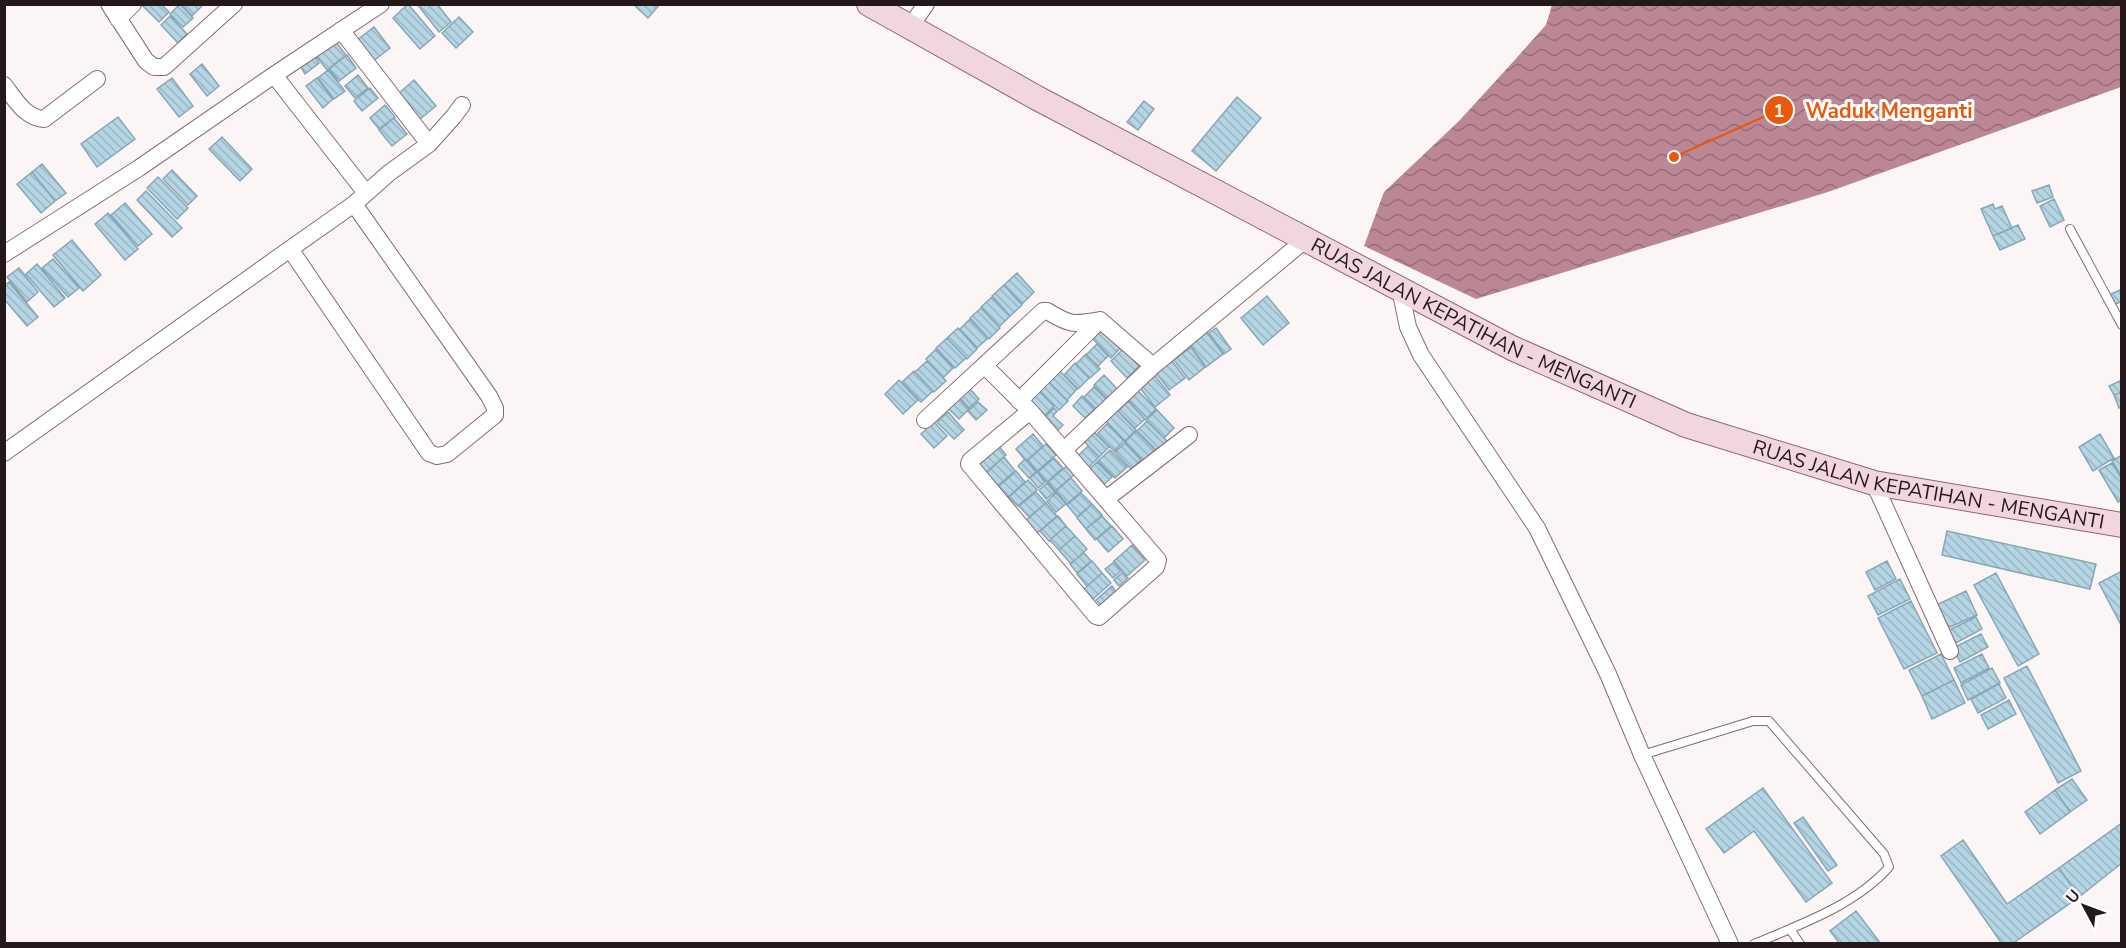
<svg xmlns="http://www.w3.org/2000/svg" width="2126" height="948" font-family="'Nunito Sans',sans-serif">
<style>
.water{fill:url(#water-waves)}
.building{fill:url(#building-back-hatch);stroke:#87a7b6;stroke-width:1.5}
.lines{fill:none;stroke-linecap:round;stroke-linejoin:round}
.service-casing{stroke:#896971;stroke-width:10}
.minor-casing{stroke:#896971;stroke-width:18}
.secondary-casing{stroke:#896971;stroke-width:26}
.service{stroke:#fff;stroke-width:8}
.minor{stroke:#fff;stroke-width:16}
.secondary{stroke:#f2d6de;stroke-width:24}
.labels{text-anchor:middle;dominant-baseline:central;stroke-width:6;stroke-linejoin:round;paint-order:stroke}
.street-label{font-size:20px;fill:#25181b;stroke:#fff}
.leader{fill:none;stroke:#e8590c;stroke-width:2}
.callout-dot{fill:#e8590c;stroke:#fff;stroke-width:2}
.mark-label{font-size:18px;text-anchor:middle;font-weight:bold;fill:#fff}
.callout-label{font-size:21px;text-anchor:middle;font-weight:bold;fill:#e8590c;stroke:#fff;stroke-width:6;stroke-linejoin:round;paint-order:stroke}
</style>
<defs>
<pattern id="water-waves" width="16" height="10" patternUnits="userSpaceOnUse" patternTransform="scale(1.5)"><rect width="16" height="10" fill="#bc8794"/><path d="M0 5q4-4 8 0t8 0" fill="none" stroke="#996d78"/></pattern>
<pattern id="building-back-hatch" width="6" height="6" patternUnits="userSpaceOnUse" patternTransform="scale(1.5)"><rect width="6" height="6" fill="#b3d5e4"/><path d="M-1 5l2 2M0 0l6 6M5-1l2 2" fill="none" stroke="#9ab6c3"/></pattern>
</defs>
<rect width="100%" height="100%" fill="#fcf5f6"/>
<path class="water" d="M1552 5H2121V87L1828 192 1476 299 1364 246 1384 192 1459 121 1512 63 1546 25Z"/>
<path class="building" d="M144 4H161L169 12 159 22 143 6Z
M180 4 193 18 183 27 170 14Z
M181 4H202L203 5 192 16Z
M408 4 435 36 420 49 393 18Z
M417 4H437L451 22 439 32Z
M633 4H660L648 18Z
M170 16 187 34 178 43 161 25Z
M459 17 473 32 456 48 442 33Z
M374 27 390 48 372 62 356 41Z
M335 41 346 55 327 70 316 56Z
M313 54 319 63 305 74 299 64Z
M347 55 356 68 339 81 329 69Z
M202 64 219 86 207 96 190 74Z
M328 70 345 91 334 99 318 78Z
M358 75 368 88 355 98 345 86Z
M172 78 193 106 179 117 157 89Z
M317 78 333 99 323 108 306 86Z
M414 80 436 106 419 120 398 94Z
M370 88 378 98 362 111 354 101Z
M1237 97 1261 118 1216 171 1192 151Z
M1144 101 1154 109 1138 130 1127 122Z
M385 105 395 117 379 129 370 118Z
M118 117 135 139 97 167 81 144Z
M394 118 407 134 392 146 379 130Z
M222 137 252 169 240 181 209 149Z
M42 164 66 193 55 201 32 172Z
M172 170 197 196 188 205 163 179Z
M32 172 55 201 41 213 17 184Z
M158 177 188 208 177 219 147 188Z
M2049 185 2053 197 2037 203 2032 191Z
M146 191 182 228 172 237 137 200Z
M2054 199 2064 220 2050 227 2040 206Z
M125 203 152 234 138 246 111 215Z
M1993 204 1995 209 2002 206 2012 228 1993 236 1981 209Z
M108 213 138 249 125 260 95 224Z
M2018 225 2025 239 2000 250 1993 236Z
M72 240 101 275 83 291 53 255Z
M53 259 79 288 68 297 42 268Z
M37 264 65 298 54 307 26 274Z
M19 268 38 292 27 302 7 277Z
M1017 273 1034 292 1022 304 1004 285Z
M9 282 38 317 27 326 4 299V286Z
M1004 285 1022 305 1010 316 992 296Z
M2122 289V301L2114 305 2109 295Z
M1267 296 1289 323 1263 345 1241 318Z
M992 297 1010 316 999 327 981 307Z
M981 308 1000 328 989 339 970 318Z
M970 319 988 338 977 348 960 329Z
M958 328 977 349 967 359 947 338Z
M1216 328 1231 349 1224 354 1209 333Z
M1103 329 1121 347 1111 358 1093 339Z
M1207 332 1223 354 1206 367 1190 345Z
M947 338 966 358 955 368 936 348Z
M1097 344 1108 356 1098 366 1086 355Z
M1191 347 1205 367 1189 380 1174 360Z
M936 349 953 368 943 378 926 359Z
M1123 349 1139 366 1127 378 1111 361Z
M1086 354 1100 369 1090 378 1076 364Z
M927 361 946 381 934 392 915 372Z
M1172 361 1185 378 1169 390 1156 373Z
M1075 363 1089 378 1078 389 1064 375Z
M1059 370 1077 389 1067 400 1048 381Z
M914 371 933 391 921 402 902 382Z
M1152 372 1170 395 1155 407 1137 384Z
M1104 375 1120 392 1110 402 1094 385Z
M899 380 918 400 903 414 885 394Z
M2122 380V392L2114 395 2109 386Z
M1048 381 1068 401 1059 410 1039 390Z
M1094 387 1108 401 1098 411 1084 397Z
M969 388 979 399 969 408 959 397Z
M1135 388 1156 409 1147 418 1126 397Z
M1038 390 1054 406 1043 417 1027 401Z
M2122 392V407L2119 408 2114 395Z
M1082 396 1095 409 1085 418 1073 406Z
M958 397 969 409 959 419 947 407Z
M1128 401 1145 419 1135 428 1118 411Z
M978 402 987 410 976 420 968 411Z
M1054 408 1057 411 1053 416 1063 425 1057 431 1044 418Z
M1117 410 1136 430 1125 441 1106 421Z
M1157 410 1174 428 1164 438 1146 420Z
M948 412 964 430 954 439 937 422Z
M1147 421 1167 441 1157 451 1137 431Z
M934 422 947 436 934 448 921 434Z
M1107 424 1124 441 1114 451 1097 434Z
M1091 429 1109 447 1099 457 1081 438Z
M1136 431 1155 450 1143 461 1125 442Z
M1033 434 1043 446 1026 461 1016 449Z
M2100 434 2114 458 2093 471 2079 447Z
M1125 443 1141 460 1131 469 1115 452Z
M1046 444 1056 455 1037 471 1028 460Z
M998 445 1006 455 984 474 976 465Z
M1088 446 1099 457 1086 470 1075 459Z
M1110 450 1127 467 1115 478 1098 461Z
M2122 455V473L2120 474 2112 461Z
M1004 457 1015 471 995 488 984 475Z
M1054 458 1063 468 1047 482 1038 472Z
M1025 459 1036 472 1029 478 1018 466Z
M1097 462 1112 477 1100 488 1086 473Z
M2112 463 2122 479V500L2118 502 2099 470Z
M1068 465 1075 474 1055 491 1048 482Z
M1016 471 1025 482 1006 499 997 488Z
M1037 472 1045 482 1038 488 1030 478Z
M1071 478 1082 491 1067 504 1056 491Z
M1028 480 1037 490 1018 506 1009 497Z
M1047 483 1055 492 1046 499 1039 490Z
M1036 492 1046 503 1029 517 1019 506Z
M1056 493 1066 504 1056 512 1047 501Z
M1081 493 1092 504 1077 517 1067 505Z
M1046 503 1057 516 1036 534 1025 521Z
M1092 504 1102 515 1086 529 1077 518Z
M1058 516 1066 526 1049 541 1040 531Z
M1102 516 1111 526 1095 540 1086 529Z
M1066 526 1075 536 1059 550 1050 540Z
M1112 526 1123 539 1108 552 1097 539Z
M1947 531 2096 564 2090 589 1942 555Z
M1075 536 1087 549 1071 564 1059 550Z
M1132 545 1145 560 1127 576 1114 561Z
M1084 553 1091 561 1077 573 1070 564Z
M1092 561 1102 573 1087 586 1077 574Z
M1887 561 1896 579 1875 590 1866 572Z
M1114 562 1121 571 1113 578 1105 569Z
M2122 571V627L2099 583Z
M1123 572 1128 578 1119 586 1114 580Z
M1102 573 1111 583 1092 600 1083 590Z
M1996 573 2039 654 2018 666 1974 585Z
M1900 579 1910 599 1878 615 1868 596Z
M1112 586 1116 592 1101 605 1096 600Z
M1966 591 1977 615 1943 630 1932 607Z
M1911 601 1937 653 1904 669 1878 618Z
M1976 617 1982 629 1954 644 1947 631Z
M1981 634 1988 647 1960 662 1953 648Z
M1941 654 1954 680 1922 696 1909 670Z
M1982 654 1989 668 1961 683 1954 668Z
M2027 666 2081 771 2058 783 2004 678Z
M1992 668 2000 683 1968 700 1961 685Z
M1954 680 1965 703 1932 719 1922 696Z
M1999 684 2006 698 1978 713 1971 699Z
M2009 700 2016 714 1988 729 1981 715Z
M2072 779 2087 800 2070 812 2055 790Z
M1763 788 1832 883 1806 902 1754 831 1724 853 1706 829Z
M2055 790 2070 812 2040 834 2025 812Z
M1803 817 1837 865 1828 871 1794 823Z
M2122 823V863L2079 897 2059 868Z
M1963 840 2007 904 2059 868 2079 897 2012 944H2002L1941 856Z
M1856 911 1881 944H1840L1830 931Z"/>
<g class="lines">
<defs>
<path id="service" d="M2070 229 2122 325
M1642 755 1753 721H1769L1884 854 1889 867C1856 905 1799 925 1754 944
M1790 929 1800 944"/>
<path id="minor" d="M109 4 146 61 154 67H164L234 4
M118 19 133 4
M910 27 926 4
M341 30 429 144 454 116 462 105
M274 75 366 193
M4 85C15 99 25 118 44 119L97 79
M290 249 354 204
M4 254 139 168 274 75 381 4
M1400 289 1408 327 1421 355 1537 528 1608 674 1642 755 1730 944
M985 366 1030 411 1158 560 1156 567 1099 617 1096 616 969 464 970 461 1030 411
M1019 401 1100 320
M925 420 1043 311H1047C1070 325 1073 325 1100 320L1153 366
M1064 450 1153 366 1305 240
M4 453 290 249 429 453 437 456 447 454 495 415V408L489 396 354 204 389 173 429 144
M1874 483 1950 651
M1106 499 1189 435"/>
<g id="secondary">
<path id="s1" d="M869 4 1037 98 1512 348 1686 425 1874 483 2122 525"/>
</g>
</defs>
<use href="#service" class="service-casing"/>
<use href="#minor" class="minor-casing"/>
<use href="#secondary" class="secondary-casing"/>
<use href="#service" class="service"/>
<use href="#minor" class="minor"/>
<use href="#secondary" class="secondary"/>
</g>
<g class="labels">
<g class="street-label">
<text stroke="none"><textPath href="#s1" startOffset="684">RUAS JALAN KEPATIHAN - MENGANTI</textPath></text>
<text stroke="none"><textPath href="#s1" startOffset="1170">RUAS JALAN KEPATIHAN - MENGANTI</textPath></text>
</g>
</g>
<path class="leader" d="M1674 157L1779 110"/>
<g class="callout-dot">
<circle cx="1674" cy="157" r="6"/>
<circle cx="1779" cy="110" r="15"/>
</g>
<g class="mark-label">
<text x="1779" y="117">1</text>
</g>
<g class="callout-label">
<text x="1889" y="118">Waduk Menganti</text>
</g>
<rect width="2126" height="948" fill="none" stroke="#25181b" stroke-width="12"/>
<g transform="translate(2084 906) rotate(311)" stroke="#ffffff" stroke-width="4.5" paint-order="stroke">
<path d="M0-4.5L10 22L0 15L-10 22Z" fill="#25181b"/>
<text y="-9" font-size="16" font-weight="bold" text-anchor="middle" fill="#25181b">U</text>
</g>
</svg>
